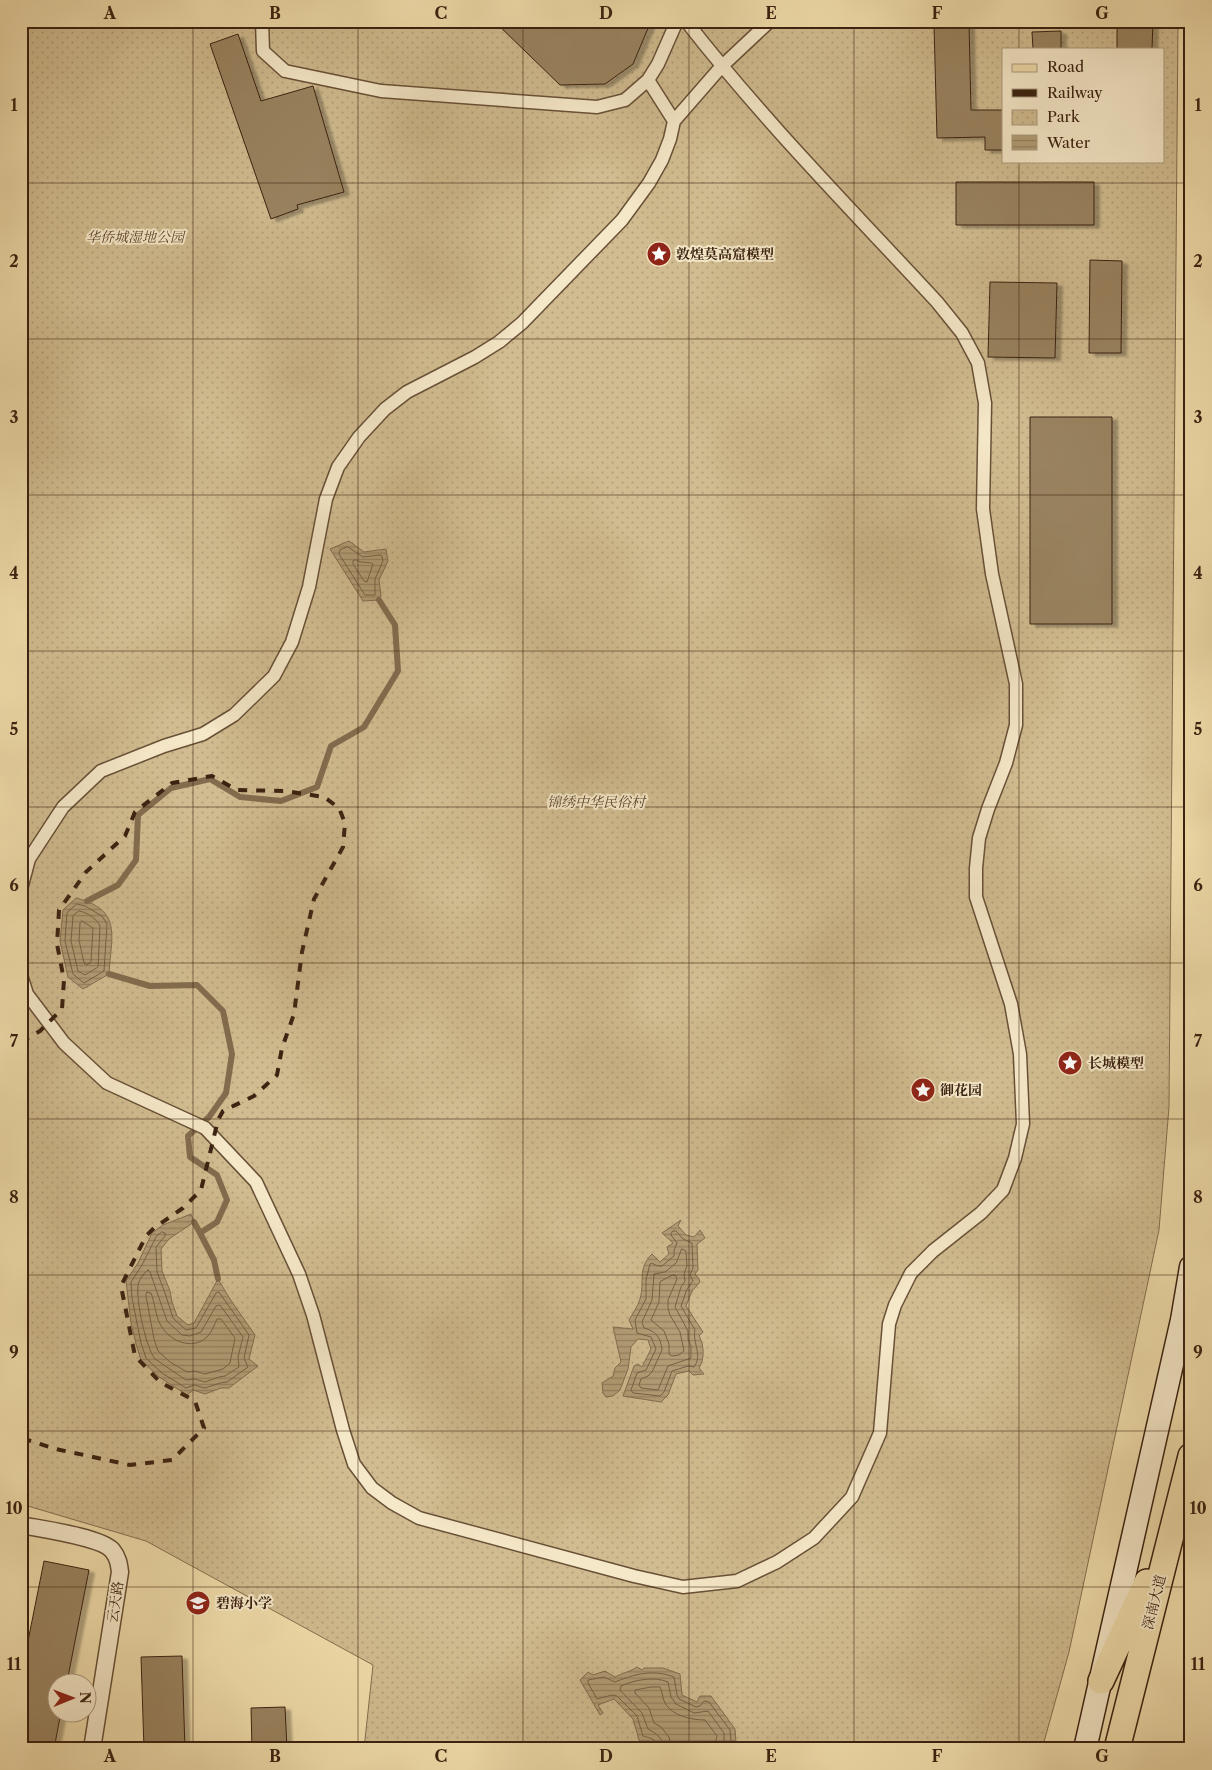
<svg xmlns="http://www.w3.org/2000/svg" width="1212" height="1770" font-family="'Libre Caslon Text','Noto Serif SC',serif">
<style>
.park{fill:url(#park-dots);stroke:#866f50;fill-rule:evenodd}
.water{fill:url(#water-rules);stroke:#826c4e}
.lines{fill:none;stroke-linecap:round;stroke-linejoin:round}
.shore{stroke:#766044;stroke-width:1}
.stream{stroke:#826c4e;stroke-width:6}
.building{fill:#998361;stroke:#3b2211;filter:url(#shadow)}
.pedestrian-casing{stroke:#685037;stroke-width:15}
.minor-casing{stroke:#685037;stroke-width:19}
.secondary-casing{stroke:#3b2211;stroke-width:25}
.primary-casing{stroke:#3b2211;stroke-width:28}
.pedestrian{stroke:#f5e8c8;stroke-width:12}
.minor{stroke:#f5e8c8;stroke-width:16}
.secondary{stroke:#f5e8c8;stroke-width:22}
.primary{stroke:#efdcaa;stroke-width:25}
.rail{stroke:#3b2211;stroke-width:4;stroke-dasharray:9 9;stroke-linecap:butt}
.grid{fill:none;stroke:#3b2211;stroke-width:1;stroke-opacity:0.55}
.labels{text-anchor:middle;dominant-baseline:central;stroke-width:4;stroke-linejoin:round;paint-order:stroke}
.park-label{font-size:14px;font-style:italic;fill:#604831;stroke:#f5e8c8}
.poi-label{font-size:14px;font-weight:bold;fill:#3b2211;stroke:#f5e8c8;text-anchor:start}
.street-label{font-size:14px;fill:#3b2211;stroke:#f5e8c8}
.neatline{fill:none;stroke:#3b2211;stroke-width:2}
.grid-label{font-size:16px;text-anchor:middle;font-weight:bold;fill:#3b2211}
</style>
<defs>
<pattern id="park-dots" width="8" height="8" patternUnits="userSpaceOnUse" patternTransform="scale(1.25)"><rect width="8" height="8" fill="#d0bc90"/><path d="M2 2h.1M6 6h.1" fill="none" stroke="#b4a17b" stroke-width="1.8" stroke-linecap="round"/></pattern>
<pattern id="water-rules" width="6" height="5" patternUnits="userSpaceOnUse" patternTransform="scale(1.25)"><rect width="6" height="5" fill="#b29d76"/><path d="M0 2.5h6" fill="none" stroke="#92805f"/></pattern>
<filter id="shadow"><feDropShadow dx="5.5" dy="3" stdDeviation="1" flood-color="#0004"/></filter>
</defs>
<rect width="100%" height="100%" fill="#efdcaa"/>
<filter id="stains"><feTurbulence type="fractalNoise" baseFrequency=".004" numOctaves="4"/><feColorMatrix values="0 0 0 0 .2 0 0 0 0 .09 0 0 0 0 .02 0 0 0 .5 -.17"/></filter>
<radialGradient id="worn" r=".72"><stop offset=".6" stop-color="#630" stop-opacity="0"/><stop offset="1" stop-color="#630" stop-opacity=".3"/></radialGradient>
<path class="park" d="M21 21H1178L1169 1107 1159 1230 1069 1652 1042 1749H364L373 1665 146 1541 21 1504ZM1003 49H1163V161H1003Z"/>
<path class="water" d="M349 541 364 552 386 549 388 561 379 580 381 596 379 600 363 601 330 549Z
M76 898C123 910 111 936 109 974L83 989 68 977 60 941 63 910Z
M191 1214 194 1222 169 1239 161 1249 162 1271 170 1291 172 1302 177 1316 188 1325 194 1323 218 1279 230 1299 255 1335 249 1359 258 1366 229 1388H221L205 1394 193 1390 187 1395 159 1377 141 1360 136 1344 131 1323 126 1281 138 1263 152 1233 163 1225Z
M681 1220 678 1226 686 1235 694 1237 700 1230 705 1238 697 1244 698 1270 695 1274 699 1279 700 1282 692 1291 686 1306 703 1332 699 1336C704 1344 705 1359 699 1368L704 1374 693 1375 689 1371 676 1374 668 1395 661 1402 623 1396 634 1366 638 1364 642 1367 651 1349 648 1340 638 1339 631 1347 628 1369 620 1390 613 1396 606 1397 603 1393 602 1383 613 1376 615 1368 621 1362 613 1327 633 1329 629 1320C633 1313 638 1306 640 1299 645 1281 637 1269 652 1254L660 1262 669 1254 667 1247 673 1243 662 1233Z
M637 1667 642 1670 644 1668H663L680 1674 682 1695 697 1702 700 1696H711L735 1729 736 1743 731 1749H655L648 1741 640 1743 633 1719 614 1699 598 1705 603 1713 600 1715 580 1680 588 1672 593 1675 605 1671 615 1677C622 1673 630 1672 637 1667Z"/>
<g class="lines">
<path class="shore" d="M348 547 363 557 380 555 382 556 383 561 375 579V595H365L339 554 340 550Z
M356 560C362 564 369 561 373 564L367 582 364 581 353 564V561Z
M77 904 85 906 102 916 107 924 104 971 84 983 73 974 65 941 67 913Z
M79 911C87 912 97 919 100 926L98 967 85 975 78 971 71 941 73 916Z
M82 921 93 928 91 962 87 965 84 963 79 940 80 923Z
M673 1231H676L683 1239 692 1243 693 1268 690 1275 693 1281 687 1289 681 1306 695 1330C692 1342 703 1355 694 1367L688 1366 672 1371 664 1392 660 1396 633 1393 631 1390 637 1373 646 1370 656 1349 651 1337 637 1333 635 1320 646 1299V1280L650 1264 652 1263 657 1266H662L674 1256V1250L677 1243 671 1235Z
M162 1232 165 1233V1236L156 1247 157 1272 165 1293 173 1318 186 1330 196 1328 216 1293 219 1292 249 1335 244 1358 248 1367 227 1382 220 1383 205 1388 194 1385 186 1388 162 1373 146 1358 141 1343 132 1298 131 1282 142 1265 156 1237Z
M682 1249 686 1251 687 1266 684 1274 685 1281 681 1287 675 1307 688 1331V1339L691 1346V1358L668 1366 658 1390 641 1388 639 1385 641 1379 648 1376 652 1372 662 1350C661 1338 656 1331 644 1328L642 1322 652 1300 654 1274 665 1272 676 1263Z
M148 1270 150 1272 167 1321 182 1335 190 1336 201 1332 216 1306 220 1305 243 1337 238 1357 239 1367 225 1376 219 1377 205 1382 195 1379 186 1380 155 1359C146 1348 136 1301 138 1286 138 1281 144 1273 148 1270Z
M673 1275 676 1276 677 1279 668 1300V1308L670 1315 680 1332 684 1351 679 1355 672 1356 669 1354V1344L664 1331 651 1320 659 1302 660 1282Z
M147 1292 151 1293C155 1303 155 1314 160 1324 169 1341 192 1351 207 1337 212 1332 214 1325 217 1319H221L235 1338 230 1363 223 1369 205 1374 195 1371 187 1372 170 1362 158 1351 154 1339 146 1296Z
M658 1749C658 1739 650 1738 643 1736L637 1716 617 1696 612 1695 597 1699 588 1683V1680L604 1677 615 1682C635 1674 653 1669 674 1677L677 1695 679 1699 696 1707 700 1706 704 1701 709 1702 730 1730 731 1741 728 1749
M664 1749C664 1739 656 1733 648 1729L642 1713 620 1690 621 1686C634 1680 654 1676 668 1682L671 1697 676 1704 694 1713 708 1711 724 1733V1739L722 1749
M672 1749 669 1737 661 1727 654 1723 649 1708 635 1693V1690L651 1687H660C663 1692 662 1698 665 1703 672 1716 692 1720 705 1720L717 1736 714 1749"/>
<path class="stream" d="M87 901 118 885 136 860 138 815 171 788 210 779 240 797 281 801 317 787 331 746 364 727 398 671 395 625 379 600
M109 974 150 986 197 985 223 1011 232 1054 226 1093 209 1117 188 1136 190 1157 217 1175 227 1200 217 1222 200 1233 194 1222
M200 1233 214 1260 218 1279"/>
</g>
<path class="building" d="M494 21H651L633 64 605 84 560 85Z
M1117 21H1153L1152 49H1117Z
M969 24 971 110H1003V150H985V137L937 138 934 25Z
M1061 31V49H1033L1032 32Z
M238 34 261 101 313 86 344 192 297 205 298 209 271 219 210 44Z
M956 182H1094V225H956Z
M1090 260 1122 261 1121 353H1089Z
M990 282 1057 283 1055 358 988 357Z
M1030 417H1112V624H1030Z
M44 1561 89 1570 67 1682H58V1712H61L54 1749H21V1676Z
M182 1656 185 1749H144L141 1657Z
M285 1707 287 1749H252L251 1708Z"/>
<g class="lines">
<defs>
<path id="pedestrian" d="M262 21 263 51 285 71 381 91 597 107 625 100 648 80 658 64 677 21
M674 121 721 67 770 21
M21 889 29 859 63 807 101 771 164 746 203 734 234 715 274 676 292 642 309 587 326 499 338 467 359 437 385 409 407 392 475 357 499 342 522 323 622 220 649 183 662 160 670 139 674 121 648 80
M21 975 27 994 64 1043 107 1083 205 1128 256 1182 299 1274 313 1315 343 1430 354 1464 372 1488 392 1503 419 1518 634 1576 683 1587 737 1581 777 1562 814 1538 852 1497 880 1433 889 1324 895 1305 911 1273 933 1251 981 1213 1003 1190 1015 1158 1023 1124 1020 1054 1011 1004 976 897V868L979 838 988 809 1006 763 1016 725V684L992 574 983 509 985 403 978 363 962 333 937 302C852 210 763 120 686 21"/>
<path id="minor" d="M21 1525C41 1529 100 1537 112 1550 118 1557 119 1564 120 1572L92 1749"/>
<path id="secondary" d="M1085 1749 1182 1320 1191 1267"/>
<path id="primary" d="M1101 1681 1147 1582
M1117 1749 1191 1456"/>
</defs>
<use href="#pedestrian" class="pedestrian-casing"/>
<use href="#minor" class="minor-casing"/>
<use href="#secondary" class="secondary-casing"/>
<use href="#primary" class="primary-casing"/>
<use href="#pedestrian" class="pedestrian"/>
<use href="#minor" class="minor"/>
<use href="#secondary" class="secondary"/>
<use href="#primary" class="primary"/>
<path class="rail" d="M21 1042 40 1031 62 1009 64 980 57 944 59 910 86 872 125 836 135 812 172 783 212 776 237 790 285 791 324 797 339 808 345 823 343 847 314 899 302 952 294 1014 282 1048 277 1075 254 1096 223 1111 218 1120 201 1190 183 1208 154 1228 146 1236 121 1286 135 1356 160 1382 195 1401 204 1428 172 1460 130 1465 56 1449 21 1438"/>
</g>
<path class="grid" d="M193 21V1749M358 21V1749M523 21V1749M689 21V1749M854 21V1749M1019 21V49M1019 161V1749M21 183H1191M21 339H1191M21 495H1191M21 651H1191M21 807H1191M21 963H1191M21 1119H1191M21 1275H1191M21 1431H1191M21 1587H1191"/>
<defs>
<symbol id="sight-disc" viewBox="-11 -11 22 22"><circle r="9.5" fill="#8f2418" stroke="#f5e8c8"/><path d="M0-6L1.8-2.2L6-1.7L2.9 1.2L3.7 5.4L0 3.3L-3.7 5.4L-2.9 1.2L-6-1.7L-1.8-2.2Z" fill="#fff"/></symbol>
<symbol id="school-disc" viewBox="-11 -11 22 22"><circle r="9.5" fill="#8f2418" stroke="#f5e8c8"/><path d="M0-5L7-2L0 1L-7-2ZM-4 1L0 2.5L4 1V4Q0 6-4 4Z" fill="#fff"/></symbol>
</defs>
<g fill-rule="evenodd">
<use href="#sight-disc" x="645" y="240" width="28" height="28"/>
<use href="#sight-disc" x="1056" y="1049" width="28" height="28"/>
<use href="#sight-disc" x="909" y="1076" width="28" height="28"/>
<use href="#school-disc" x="184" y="1589" width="28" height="28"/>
</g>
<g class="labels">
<g class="park-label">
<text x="135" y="237">华侨城湿地公园</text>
<text x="596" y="802">锦绣中华民俗村</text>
</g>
<g class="poi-label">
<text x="676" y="254">敦煌莫高窟模型</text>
<text x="1088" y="1063">长城模型</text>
<text x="940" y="1090">御花园</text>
<text x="216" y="1603">碧海小学</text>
</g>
<g class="street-label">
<text transform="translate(115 1602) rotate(-81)">云天路</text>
<text transform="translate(1154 1602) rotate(-76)">深南大道</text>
</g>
</g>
<rect width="1212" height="1770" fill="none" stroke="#efdcaa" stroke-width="55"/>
<rect x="1002" y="48" width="162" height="115" fill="#f5e8c8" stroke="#ab997f"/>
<rect x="1012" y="64" width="25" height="8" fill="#efdcaa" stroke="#ab997f"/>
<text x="1047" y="72" font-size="15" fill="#3b2211">Road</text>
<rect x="1012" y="89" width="25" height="8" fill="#3b2211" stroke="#ab997f"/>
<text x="1047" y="98" font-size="15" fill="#3b2211">Railway</text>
<rect x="1012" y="110" width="25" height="15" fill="url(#park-dots)" stroke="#ab997f"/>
<text x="1047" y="122" font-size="15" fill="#3b2211">Park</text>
<rect x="1012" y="135" width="25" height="15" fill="url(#water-rules)" stroke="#ab997f"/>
<text x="1047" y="148" font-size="15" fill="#3b2211">Water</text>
<g transform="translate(72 1698) rotate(89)"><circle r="24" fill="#f5e8c8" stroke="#ab997f"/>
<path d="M0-4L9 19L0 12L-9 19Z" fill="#8f2418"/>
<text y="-8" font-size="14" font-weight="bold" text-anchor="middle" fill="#3b2211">N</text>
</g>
<rect x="28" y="28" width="1156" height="1714" class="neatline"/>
<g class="grid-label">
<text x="110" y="19">A</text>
<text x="275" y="19">B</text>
<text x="441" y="19">C</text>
<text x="606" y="19">D</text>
<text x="771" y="19">E</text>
<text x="937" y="19">F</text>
<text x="1102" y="19">G</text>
<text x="14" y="111">1</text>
<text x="1198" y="111">1</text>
<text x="14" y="267">2</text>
<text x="1198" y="267">2</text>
<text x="14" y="423">3</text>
<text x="1198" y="423">3</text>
<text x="14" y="579">4</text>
<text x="1198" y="579">4</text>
<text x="14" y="735">5</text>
<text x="1198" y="735">5</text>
<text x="14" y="891">6</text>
<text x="1198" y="891">6</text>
<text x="14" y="1047">7</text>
<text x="1198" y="1047">7</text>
<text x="14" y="1203">8</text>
<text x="1198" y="1203">8</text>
<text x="14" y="1358">9</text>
<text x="1198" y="1358">9</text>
<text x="14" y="1514">10</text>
<text x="1198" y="1514">10</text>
<text x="14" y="1670">11</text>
<text x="1198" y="1670">11</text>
<text x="110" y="1762">A</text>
<text x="275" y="1762">B</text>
<text x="441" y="1762">C</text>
<text x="606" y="1762">D</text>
<text x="771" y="1762">E</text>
<text x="937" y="1762">F</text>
<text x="1102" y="1762">G</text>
</g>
<rect width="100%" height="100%" filter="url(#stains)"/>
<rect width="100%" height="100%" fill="url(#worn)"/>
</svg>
